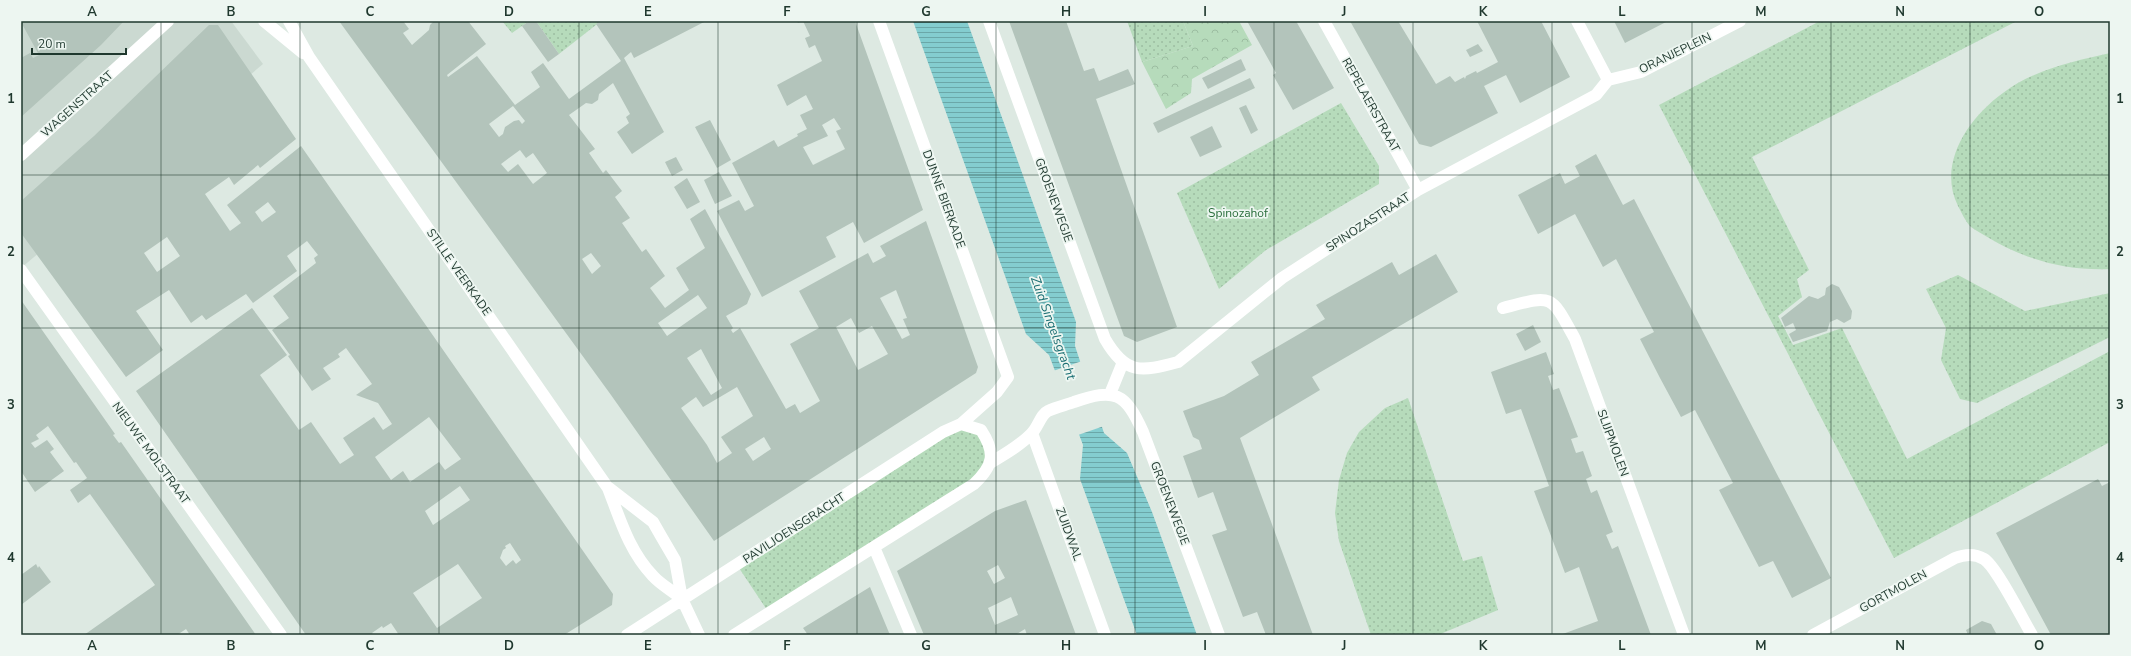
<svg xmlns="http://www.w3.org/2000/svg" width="2131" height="656" font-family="'Nunito Sans',sans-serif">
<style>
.built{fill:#cbd9d1}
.green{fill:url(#green-dots)}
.forest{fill:url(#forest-crowns)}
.water{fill:url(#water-rules)}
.pier{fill:#dde9e2}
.building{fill:#b3c4bb;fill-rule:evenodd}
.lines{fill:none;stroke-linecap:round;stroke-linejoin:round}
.minor{stroke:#fff;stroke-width:12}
.grid{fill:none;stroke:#1f382e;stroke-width:1;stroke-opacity:0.55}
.labels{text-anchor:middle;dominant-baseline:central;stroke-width:3.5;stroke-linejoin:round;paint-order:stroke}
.street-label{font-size:12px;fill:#1f382e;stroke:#edf6f1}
.park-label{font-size:12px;fill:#2a6e3c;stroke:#edf6f1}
.water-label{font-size:13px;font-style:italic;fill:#1b6f73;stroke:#edf6f1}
.neatline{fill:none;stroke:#1f382e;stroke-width:1.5}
.grid-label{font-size:13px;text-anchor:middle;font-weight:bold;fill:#1f382e}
</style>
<defs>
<pattern id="green-dots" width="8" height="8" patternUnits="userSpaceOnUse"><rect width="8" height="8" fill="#b6dbbb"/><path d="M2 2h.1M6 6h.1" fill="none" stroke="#9cbda1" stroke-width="1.8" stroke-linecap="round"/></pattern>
<pattern id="forest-crowns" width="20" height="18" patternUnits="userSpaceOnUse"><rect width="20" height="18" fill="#b6dbbb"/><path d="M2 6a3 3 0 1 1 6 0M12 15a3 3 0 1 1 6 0" fill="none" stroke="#9cbda1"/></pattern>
<pattern id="water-rules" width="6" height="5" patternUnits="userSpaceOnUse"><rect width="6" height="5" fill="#84cdcf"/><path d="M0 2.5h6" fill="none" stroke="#6ba7a8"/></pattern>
</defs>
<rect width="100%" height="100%" fill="#dde9e2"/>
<path class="built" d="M21 21H231L263 64 21 268Z"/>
<path class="green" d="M502 21H529L512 33Z
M536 21H601L559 54Z
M1127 21H1183L1193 46 1142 62Z
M1820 21H2017L1752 157 1809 270 1797 279 1802 297 1778 316 1793 345 1842 328 1907 459 2110 351V442L1894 558 1659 105Z
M2110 53V269C2067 271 2026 260 1989 238 1983 234 1976 231 1971 227 1965 221 1962 213 1958 206 1937 164 1968 118 2003 93 2033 70 2074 61 2110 53Z
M1341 103 1379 166V184L1266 250 1219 289 1177 193Z
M1958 275 2025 311 2110 293V337L1977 403 1960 399 1941 360 1946 328 1926 289Z
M1408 398 1463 561 1482 556 1498 610 1438 635H1371L1339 541 1335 513 1339 480 1347 453 1359 432 1385 408Z
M961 424 989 441 985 473 769 613 737 565Z"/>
<path class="forest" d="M1183 21H1239L1252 45 1192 79 1191 93 1166 109 1142 62 1193 46Z"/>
<path class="water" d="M913 21H967L1076 322 1075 346 1104 433 1127 453 1152 512 1197 635H1137L1080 479 1083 445 1049 355 1026 334Z"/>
<path class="pier" d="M1082 361 1104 426 1078 435 1053 371Z"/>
<path class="building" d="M22 21H124L101 45 21 117V58L30 53 33 58 39 55 21 22Z
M339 21H403L409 29 403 33 412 45 429 30 430 25 434 21H468L486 44 447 75 448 77 477 56 515 105 540 87 531 72 543 63 569 99 621 61 596 24 601 21H706L634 58 631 52 624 58 664 132 632 154 617 132 629 123 626 117 630 114 613 83 599 94 598 100 592 104 586 103 569 115 595 149 589 153 603 173 606 170 622 191 615 197 630 218 622 223 642 252 646 249 665 276 650 288 665 308 689 290 676 268 705 248 690 219 705 209 751 294 747 304 726 316 733 328 731 330 733 333 740 328 786 409 795 404 800 413 820 401 790 344 819 328 799 291 868 253 873 263 886 256 880 246 926 221 978 367 976 373 714 541 611 395ZM513 106 525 121 522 124 519 120 514 121 505 127 503 134 499 137 489 124ZM520 150 526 158 533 153 547 173 533 184 518 164 508 172 501 164ZM591 253 601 266 592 274 582 259ZM896 290 907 318 903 319 910 335 902 339 880 298ZM698 295 707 308 667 336 658 323ZM851 318 859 333 872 326 888 354 858 370 836 327ZM701 349 722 388 711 395 687 358ZM737 387 753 416 721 437 732 453 717 463 707 445 681 408 696 397 703 407ZM764 437 771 449 753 461 745 449Z
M529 21H536L559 54 548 62 522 26Z
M797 21H855L923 210 864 243 853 222 826 237 836 257 762 297 717 211 739 200 745 211 754 206 732 163 774 140 778 147 798 136 797 134 807 129 800 115 813 109 806 95 787 106 777 85 822 61 815 45 809 48 805 38 810 36 803 21 798 23ZM834 118 841 129 836 131 845 149 813 165 803 147 828 136 822 125Z
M1009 21H1066L1084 71 1094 68 1099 81 1128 69 1135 84 1096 99 1177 327 1137 342 1124 336Z
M1247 21H1296L1334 88 1293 110 1273 75 1276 73Z
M1350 21H1398L1436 84 1450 76 1455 82 1464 77 1465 79 1466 76 1476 71 1477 73 1498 62 1477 21H1541L1570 77 1520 103 1506 75 1484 86 1498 113 1431 147 1419 144Z
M1614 21H1668L1625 43Z
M209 25H218L296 139 260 168 258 165 234 185 229 177 205 194 230 231 241 223 227 205 301 146 613 594 612 605 564 635H399L391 623 383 628 382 626 372 633 373 635H306L136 391 252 308 287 355 260 375 299 430 311 422 340 464 354 455 343 438 374 417 383 430 392 424 378 403 356 395 372 384 346 348 338 354 340 357 323 368 331 379 312 391 288 356 290 355 272 330 289 318 273 296 316 263 314 258 318 255 307 241 287 256 297 271 253 303 246 294 206 320 202 315 191 323 169 290 136 311 163 350 126 377 21 233V201L94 136ZM268 202 276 212 262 222 255 212ZM167 237 180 256 157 272 144 253ZM429 417 461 459 445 470 439 462 410 482 403 471 391 480 375 457ZM460 486 470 500 433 525 425 511ZM510 543 521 560 516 564 513 560 506 566 500 558 503 550 506 548 505 546ZM458 564 482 598 437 628 413 593Z
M1478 44 1483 51 1470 57 1466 50Z
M1241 59 1246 70 1208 89 1202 78Z
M1250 78 1255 88 1158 133 1153 123Z
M1246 105 1258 130 1251 134 1239 108Z
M710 120 731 160 717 168 695 127Z
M1212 126 1222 147 1200 157 1190 137Z
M1596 154 1623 205 1634 199 1831 578 1792 598 1773 561 1759 567 1719 490 1733 483 1695 410 1681 417 1660 378 1640 339 1654 332 1616 259 1603 267 1575 214 1538 234 1518 195 1560 173 1565 184 1580 176 1575 166Z
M676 157 683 170 672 176 665 162Z
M719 172 732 196 715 204 704 180Z
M687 178 700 202 687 209 674 187Z
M1436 254 1458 292 1312 377 1320 390 1240 438 1313 635H1266L1257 612 1243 617 1212 535 1227 530 1213 492 1198 498 1183 456 1202 449 1199 440 1193 437 1183 411 1224 396 1259 375 1251 362 1325 319 1316 305 1392 262 1399 275Z
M1832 284 1839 287 1852 311 1851 319 1844 323 1837 319 1830 322 1827 331 1793 342 1789 334 1796 330 1793 323 1785 327 1781 318 1809 296 1818 299 1825 295 1826 288Z
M21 300 115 434 113 435 119 443 121 442 256 635H190L186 629 177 635H84L155 585 90 494 78 503 70 490 87 478 76 462 74 463 48 426 36 435 39 439 31 443 35 448 47 440 54 449 50 452 64 471 35 492 21 471Z
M1533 325 1541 342 1525 351 1516 334Z
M1546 352 1554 374 1548 376 1553 390 1559 388 1578 437 1571 439 1576 453 1583 451 1592 476 1586 479 1591 493 1597 490 1613 532 1606 535 1612 549 1618 546 1651 635H1560L1598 621 1579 567 1565 573 1534 491 1549 486 1521 409 1506 414 1491 372Z
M2098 479 2102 486 2110 482V635H2051L1996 533Z
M1026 500 1076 635H1027L1025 629 1015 635H924L897 571 995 511ZM998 565 1005 578 994 584 987 571ZM1011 597 1018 615 995 625 988 608Z
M36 564 38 568 39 566 51 582 21 605V575Z
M870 587 890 635H808L803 628Z
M1982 621 1991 624 1997 635H1968L1966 630Z"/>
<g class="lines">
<path class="minor" d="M264 21 303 53
M289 21 309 57 608 488C620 519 629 551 653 576 661 585 673 591 682 599
M879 21 1008 377 997 392 961 424
M989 21 1105 339C1126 375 1141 372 1178 362L1282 278 1418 190 1596 95 1608 80
M1324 21 1418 190
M1577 21 1608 80
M1608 80 1641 72 1740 21
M21 155 168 21
M21 270 281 635
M1503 308C1553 295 1550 293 1575 339L1684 635
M1110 394 1123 362
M1032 433 1105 635
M990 463C1005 454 1021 445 1032 433 1038 427 1041 414 1048 411 1056 407 1066 405 1074 402 1115 388 1125 392 1143 432L1219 635
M609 488 653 522 661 536 675 560 682 599 699 635
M874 547 911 635
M627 635 943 432 961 424 981 430C996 453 994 465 974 484L734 635
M1813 635 1955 558C1965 554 1974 553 1984 559 1996 566 2023 620 2032 635"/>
</g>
<path class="grid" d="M161 21V635M300 21V635M439 21V635M579 21V635M718 21V635M857 21V635M996 21V635M1135 21V635M1274 21V635M1413 21V635M1552 21V635M1692 21V635M1831 21V635M1970 21V635M21 175H2110M21 328H2110M21 481H2110"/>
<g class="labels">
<g class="street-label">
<text transform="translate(1675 53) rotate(-26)">ORANJEPLEIN</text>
<text transform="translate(77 104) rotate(-42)">WAGENSTRAAT</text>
<text transform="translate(1371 105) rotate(61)">REPELAERSTRAAT</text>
<text transform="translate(944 199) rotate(70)">DUNNE BIERKADE</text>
<text transform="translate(1054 200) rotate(70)">GROENEWEGJE</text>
<text transform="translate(1368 222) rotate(-33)">SPINOZASTRAAT</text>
<text transform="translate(459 272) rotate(55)">STILLE VEERKADE</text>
<text transform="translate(1613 443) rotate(70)">SLIJPMOLEN</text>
<text transform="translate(151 453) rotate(54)">NIEUWE MOLSTRAAT</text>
<text transform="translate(1170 503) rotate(69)">GROENEWEGJE</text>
<text transform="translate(794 528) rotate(-33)">PAVILJOENSGRACHT</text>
<text transform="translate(1069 534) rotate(70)">ZUIDWAL</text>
<text transform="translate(1893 591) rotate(-29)">GORTMOLEN</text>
</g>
<g class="park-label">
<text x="1238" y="213">Spinozahof</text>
</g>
<g class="water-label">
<text transform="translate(1053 328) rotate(70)">Zuid Singelsgracht</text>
</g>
</g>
<rect width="2131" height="656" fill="none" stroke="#edf6f1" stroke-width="44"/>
<path d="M32 48v6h94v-6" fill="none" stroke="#1f382e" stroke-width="2"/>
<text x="38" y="48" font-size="12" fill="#1f382e" stroke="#edf6f1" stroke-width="3" paint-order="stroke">20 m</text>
<rect x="22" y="22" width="2087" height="612" class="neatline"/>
<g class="grid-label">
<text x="92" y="16">A</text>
<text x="231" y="16">B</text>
<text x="370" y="16">C</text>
<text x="509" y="16">D</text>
<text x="648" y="16">E</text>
<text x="787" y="16">F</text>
<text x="926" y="16">G</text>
<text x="1066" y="16">H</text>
<text x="1205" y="16">I</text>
<text x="1344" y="16">J</text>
<text x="1483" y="16">K</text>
<text x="1622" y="16">L</text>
<text x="1761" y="16">M</text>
<text x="1900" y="16">N</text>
<text x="2039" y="16">O</text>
<text x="11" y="103">1</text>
<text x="2120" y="103">1</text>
<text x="11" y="256">2</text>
<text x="2120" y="256">2</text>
<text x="11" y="409">3</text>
<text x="2120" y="409">3</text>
<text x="11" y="562">4</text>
<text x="2120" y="562">4</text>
<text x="92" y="650">A</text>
<text x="231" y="650">B</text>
<text x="370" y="650">C</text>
<text x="509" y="650">D</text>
<text x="648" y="650">E</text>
<text x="787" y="650">F</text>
<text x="926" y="650">G</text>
<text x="1066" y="650">H</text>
<text x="1205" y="650">I</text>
<text x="1344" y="650">J</text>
<text x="1483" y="650">K</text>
<text x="1622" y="650">L</text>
<text x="1761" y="650">M</text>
<text x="1900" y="650">N</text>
<text x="2039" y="650">O</text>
</g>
</svg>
